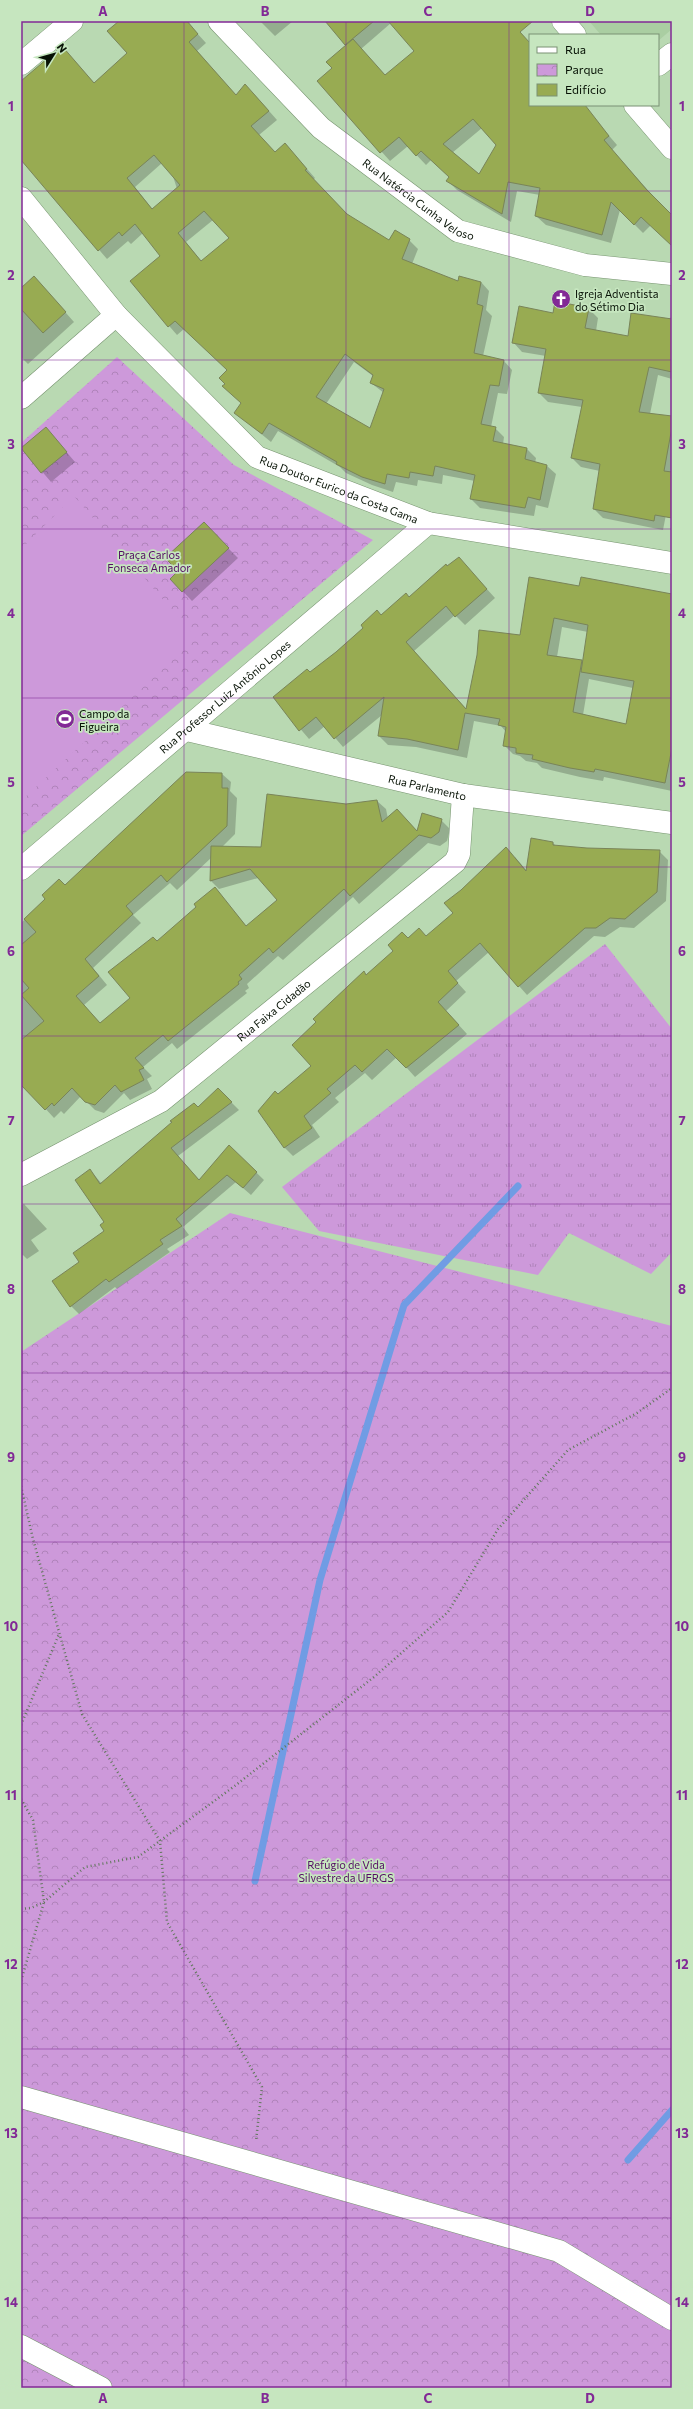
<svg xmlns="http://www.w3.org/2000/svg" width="693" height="2409" font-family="Commissioner,sans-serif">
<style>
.built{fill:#aacea2}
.grass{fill:url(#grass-tufts)}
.park{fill:url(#park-crowns)}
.pitch{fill:#cd99da}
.shadow{fill:#0003;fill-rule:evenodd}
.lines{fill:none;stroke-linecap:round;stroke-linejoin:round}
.stream{stroke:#709ce4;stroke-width:7}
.building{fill:#98ab52;stroke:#798459;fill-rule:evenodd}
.minor-casing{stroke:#76936f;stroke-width:23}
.path{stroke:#61775c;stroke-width:2.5;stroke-dasharray:1 3;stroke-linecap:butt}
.minor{stroke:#fff;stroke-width:22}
.grid{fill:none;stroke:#822996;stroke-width:1;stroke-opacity:0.55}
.labels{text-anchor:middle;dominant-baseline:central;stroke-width:3.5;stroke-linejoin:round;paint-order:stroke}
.street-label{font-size:11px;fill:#071205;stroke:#c6e6bf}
.poi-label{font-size:11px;fill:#071205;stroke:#c6e6bf;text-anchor:start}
.park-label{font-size:11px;fill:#560d65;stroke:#c6e6bf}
.neatline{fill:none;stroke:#822996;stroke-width:1.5}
.grid-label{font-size:13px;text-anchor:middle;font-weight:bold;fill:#822996}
</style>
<defs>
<pattern id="grass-tufts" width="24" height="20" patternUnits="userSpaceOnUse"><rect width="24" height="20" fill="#cd99da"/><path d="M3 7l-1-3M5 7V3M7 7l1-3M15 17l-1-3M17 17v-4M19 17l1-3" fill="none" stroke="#af83ba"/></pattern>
<pattern id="park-crowns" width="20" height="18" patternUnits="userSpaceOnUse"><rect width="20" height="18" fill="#cd99da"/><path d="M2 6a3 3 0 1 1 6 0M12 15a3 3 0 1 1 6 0" fill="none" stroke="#af83ba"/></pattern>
</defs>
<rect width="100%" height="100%" fill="#b9d9b2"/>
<path class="built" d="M589 21H672V29L658 41V35H601Z"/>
<path class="grass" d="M605 944 672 1029V1252L651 1274 569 1233 538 1275 319 1231 282 1187Z"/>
<path class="park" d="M117 357 234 465 373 540 21 836V443Z
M230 1213 672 1326V2388H21V1352Z"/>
<path class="pitch" d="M74 496 196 638 21 801V549Z"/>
<path class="shadow" d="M121 21H186L206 43 197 51 236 96 254 94 277 120 259 135 275 153H293L315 178 313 180 348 216 389 241 409 240 418 249 412 264 459 282H481L489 291 486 310 492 316 483 356 504 361 512 370 507 394 498 393 491 427 495 428 504 437 503 444 527 449 536 458 535 463 547 466 556 474 548 508 536 505 534 516 480 508 471 499 475 481 443 475 442 484 418 480 417 486 396 482 393 492 372 485 346 473 340 467 278 431 271 442 236 413 242 403 226 384 228 370 184 329 177 335 131 282 162 256 143 233 131 244 128 241 107 259 21 159V83L62 47 95 84 129 53ZM162 163 172 173 177 189 153 210 135 187ZM213 220 230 238 202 262 186 242ZM354 362 373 376 371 383 384 393 371 430 326 404Z
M260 21H293L275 36Z
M340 21H509L530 45V105H564L593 117 617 145 612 150 672 217V245L651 225 643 233 620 210 611 243 546 225 536 216 540 195 517 191 511 222 457 190 448 181 450 177 431 160 426 165 408 146 390 161 318 81 333 68 347 45 332 28ZM391 23 416 51 385 76 361 49ZM482 128 497 145 479 175 452 153Z
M43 287 74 322 28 364 21 357V289Z
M589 309 598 318 596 331 628 337 672 317V379L658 375 650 414 672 417V484L663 530 603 518 594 509 600 471 581 467 572 458 582 407 548 402 539 393 546 356 522 352 513 342 553 315Z
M46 428 75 462 51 482 22 448Z
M213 533 238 558 192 601 171 579Z
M448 567H467L495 598 465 625 455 615 414 651 467 710 521 636 579 587 672 594V791L604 777 603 781 580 777 542 768 537 763 526 761 520 756 513 754 504 745 506 732 501 726 474 721 467 758 416 747 388 745 379 736 382 715 343 747 325 726 309 739 274 698 310 673 381 616 409 598ZM562 627 588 632 583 663 557 657ZM589 679 633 688 627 725 583 715Z
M222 774 231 782 230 791 237 798 235 834 222 847 262 848 346 805 377 801 386 809 388 819 418 832 441 820 450 829 447 841 440 846 428 843 359 904 353 897 283 960 278 956 247 984 249 988 245 991 247 993 177 1049 172 1043 143 1067 152 1076 147 1079 152 1089 130 1100 124 1093 104 1113 95 1110 81 1096 64 1114 61 1111 54 1118 21 1082V923L47 899ZM212 857 211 881 219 889 258 878 278 900 247 927 215 889 198 908 157 942 131 998 101 1024 84 1005 107 985 93 968 141 923 133 915 170 883 177 890Z
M553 843 556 846 587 849 659 851 668 860 666 901 634 928 620 927 605 937 594 936 527 995 489 952 456 981 466 992 446 1011 467 1034 415 1077 397 1057 372 1080 365 1073 335 1098 339 1102 312 1125 320 1137 293 1156 284 1147 278 1095 312 1066 367 976 408 940 427 937 515 857 527 871Z
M218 1089 239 1110 178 1156 200 1181 229 1146 264 1180 251 1195 236 1182 183 1227 189 1235 167 1249 170 1252 117 1289 115 1287 79 1314 71 1306 80 1262 106 1231 90 1170 102 1184 199 1108Z
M24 1204 47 1229 31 1240 39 1251 27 1259 23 1255 21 1256V1206Z"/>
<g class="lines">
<path class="stream" d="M255 1881 320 1580 404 1305 518 1186
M628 2160 672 2110"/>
</g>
<path class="building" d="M119 21H187L198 34 189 42 236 95 245 84 269 111 251 126 275 152 285 143 307 169 305 170 347 214 389 240 395 230 410 239 402 259 458 281 459 276 481 282 477 304 483 306 474 353 504 360 499 386 490 385 481 424 496 427 493 441 527 448 525 459 547 465 540 500 528 497 525 508 470 499 475 475 435 466 433 476 410 472 409 478 387 474 385 484 362 477 336 464 337 462 269 423 262 434 234 413 241 403 222 386 225 384 219 378 227 370 175 321 168 327 130 281 160 256 135 224 122 236 119 232 98 251 21 160V81L62 46 94 83 127 53 107 31ZM154 155 180 185 152 209 127 178ZM204 211 229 238 201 261 178 233ZM345 354 373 375 370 383 384 389 370 428 316 397Z
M325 21H374L345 45Z
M388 21H533L520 32 530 43V105H585L609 136 604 140 646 189 672 215V246L641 217 634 225 611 202 602 235 535 216 540 188 508 182 502 214 446 181 449 177 421 151 416 156 399 137 380 153 317 81 332 68 326 62 353 39 385 75 414 51ZM473 119 496 145 479 174 443 144Z
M34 276 66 312 43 333 21 309V288Z
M555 301 589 308 585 328 628 336 631 313 672 319V372L649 367 639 412 672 416V427L664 471 672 472V518L655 515 654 521 593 509 600 464 571 458 583 400 538 393 546 349 512 343 519 306 553 313Z
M46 427 67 452 41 473 21 448Z
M204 522 229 548 182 592 170 579 178 571 165 558Z
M459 557 487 589 455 617 446 606 406 642 466 709 477 655 479 630 520 635 529 577 579 586 581 577 672 594V748L665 783 595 769 594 772 570 768 532 759 533 755 516 753V748L503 746 506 727 498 725 500 719 465 713 458 750 407 739 378 736 384 697 334 739 316 717 299 731 273 697 307 669 310 672 336 652 363 628 361 625 377 610 381 615 406 593 409 597 446 564 447 566ZM554 618 588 625 581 672 634 681 626 724 573 712 582 660 547 655Z
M186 772 222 773V788H228L227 826 167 882 161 875 126 906 133 914 85 959 99 976 76 996 100 1023 130 998 108 972 153 937 157 941 196 907 194 904 215 887 246 926 277 900 250 869 210 881 211 846 261 847 267 794 346 804 377 800 382 822 397 809 417 831 422 813 442 819 439 832 431 838 419 835 350 896 344 889 273 953 269 948 239 975 242 979 238 982 239 984 168 1041 163 1035 135 1058 144 1068 139 1070 144 1080 121 1092 115 1085 95 1105 85 1102 72 1088 54 1106 52 1103 45 1110 21 1085V1040L44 1021 21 995 29 988 21 979V945L36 932 24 919 45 899 42 895 59 879 65 885Z
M531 838 553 842V845L587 848 660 850 657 892 625 919 610 918 596 928H585L518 987 480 943 448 971 458 983 438 1002 459 1025 406 1068 387 1049 362 1072 355 1065 327 1089 331 1093 304 1116 312 1128 284 1148 258 1111 275 1091 278 1094 311 1066 292 1045 316 1022 313 1019 364 971 366 975 393 951 388 945 402 932 408 938 419 928 426 936 453 913 444 903 461 890 506 847 526 871Z
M218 1088 232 1102 171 1148 199 1180 229 1145 257 1172 243 1188 227 1175 176 1219 182 1226 160 1240 163 1244 109 1282 106 1279 70 1307 52 1281 79 1262 73 1253 104 1231 100 1225 104 1222 75 1180 90 1169 100 1184 172 1122 170 1121 194 1103 198 1107Z"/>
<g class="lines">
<defs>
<g id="minor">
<path id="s1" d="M219 21 321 128 458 231 585 265 672 274"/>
<path d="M563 21 575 35"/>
<path d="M21 64 72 21"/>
<path d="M658 65 672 54"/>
<path d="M635 105 672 148"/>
<path id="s2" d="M21 198 116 315 257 457 428 523 672 563"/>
<path d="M21 398 116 315"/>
<path id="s3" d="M187 730 463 795 672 823"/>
<path id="s4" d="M21 869 428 523"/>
<path id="s5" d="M21 1175 161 1101 455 862 459 854 463 795"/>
<path d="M21 2097 559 2251 672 2319"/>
<path d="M21 2346 101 2388"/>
</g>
</defs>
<use href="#minor" class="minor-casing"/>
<path class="path" d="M21 1486 33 1539 82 1714 160 1841 167 1922 262 2087 256 2141
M21 1725 59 1634
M21 1799 33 1820 44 1902 21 1981
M21 1909 31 1908 44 1902 85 1867 138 1857 236 1785 374 1677 448 1612 498 1529 568 1450 637 1413 672 1388"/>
<use href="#minor" class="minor"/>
</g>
<path class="grid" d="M184 21V2388M346 21V2388M509 21V2388M21 191H672M21 360H672M21 529H672M21 698H672M21 867H672M21 1036H672M21 1204H672M21 1373H672M21 1542H672M21 1711H672M21 1880H672M21 2049H672M21 2218H672"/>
<defs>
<symbol id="church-disc" viewBox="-11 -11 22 22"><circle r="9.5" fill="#822996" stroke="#c6e6bf"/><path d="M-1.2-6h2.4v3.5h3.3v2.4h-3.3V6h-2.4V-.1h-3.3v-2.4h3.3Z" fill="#fff"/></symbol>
<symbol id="stadium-disc" viewBox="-11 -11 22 22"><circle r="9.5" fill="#822996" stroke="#c6e6bf"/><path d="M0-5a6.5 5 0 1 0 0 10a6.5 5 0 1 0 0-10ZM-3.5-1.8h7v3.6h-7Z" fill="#fff"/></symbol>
</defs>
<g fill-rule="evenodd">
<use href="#church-disc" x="550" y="288" width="22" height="22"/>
<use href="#stadium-disc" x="54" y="708" width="22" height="22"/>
</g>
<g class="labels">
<g class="street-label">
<text stroke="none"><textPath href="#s1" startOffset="269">Rua Natércia Cunha Veloso</textPath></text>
<text stroke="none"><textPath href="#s2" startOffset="439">Rua Doutor Eurico da Costa Gama</textPath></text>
<text stroke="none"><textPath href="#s4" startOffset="267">Rua Professor Luiz Antônio Lopes</textPath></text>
<text stroke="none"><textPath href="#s3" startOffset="247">Rua Parlamento</textPath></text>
<text stroke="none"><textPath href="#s5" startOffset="303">Rua Faixa Cidadão</textPath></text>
</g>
<g class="poi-label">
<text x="575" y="293">Igreja Adventista<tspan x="575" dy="13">do Sétimo Dia</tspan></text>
<text x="79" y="713">Campo da<tspan x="79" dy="13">Figueira</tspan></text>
</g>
<g class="park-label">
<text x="149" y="554">Praça Carlos<tspan x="149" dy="13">Fonseca Amador</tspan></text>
<text x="346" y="1864">Refúgio de Vida<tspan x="346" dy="13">Silvestre da UFRGS</tspan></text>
</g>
</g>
<rect width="693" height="2409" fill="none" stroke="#c6e6bf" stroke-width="44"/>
<rect x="529" y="34" width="130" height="72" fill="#c6e6bf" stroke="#7a9175"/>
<rect x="537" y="47" width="20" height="6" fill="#ffffff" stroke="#7a9175"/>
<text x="565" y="54" font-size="12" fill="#071205">Rua</text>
<rect x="537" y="64" width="20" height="12" fill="url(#park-crowns)" stroke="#7a9175"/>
<text x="565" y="74" font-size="12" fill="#071205">Parque</text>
<rect x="537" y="84" width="20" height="12" fill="#98ab52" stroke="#7a9175"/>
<text x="565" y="94" font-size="12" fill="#071205">Edifício</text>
<g transform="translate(54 54) rotate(53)" stroke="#c6e6bf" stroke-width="3" paint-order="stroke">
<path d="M0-3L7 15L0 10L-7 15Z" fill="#071205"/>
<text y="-6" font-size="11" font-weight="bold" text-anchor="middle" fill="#071205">N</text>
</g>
<rect x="22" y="22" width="649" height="2365" class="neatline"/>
<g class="grid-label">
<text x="103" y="16">A</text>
<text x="265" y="16">B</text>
<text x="428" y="16">C</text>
<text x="590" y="16">D</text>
<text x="11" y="111">1</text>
<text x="682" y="111">1</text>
<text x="11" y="280">2</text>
<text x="682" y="280">2</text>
<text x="11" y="449">3</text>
<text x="682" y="449">3</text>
<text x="11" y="618">4</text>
<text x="682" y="618">4</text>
<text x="11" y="787">5</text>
<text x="682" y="787">5</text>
<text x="11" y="956">6</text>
<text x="682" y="956">6</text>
<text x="11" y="1125">7</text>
<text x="682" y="1125">7</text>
<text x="11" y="1294">8</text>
<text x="682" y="1294">8</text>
<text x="11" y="1462">9</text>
<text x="682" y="1462">9</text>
<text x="11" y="1631">10</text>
<text x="682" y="1631">10</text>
<text x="11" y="1800">11</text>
<text x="682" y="1800">11</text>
<text x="11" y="1969">12</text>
<text x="682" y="1969">12</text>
<text x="11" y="2138">13</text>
<text x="682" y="2138">13</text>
<text x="11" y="2307">14</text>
<text x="682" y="2307">14</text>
<text x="103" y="2403">A</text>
<text x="265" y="2403">B</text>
<text x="428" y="2403">C</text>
<text x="590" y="2403">D</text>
</g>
</svg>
